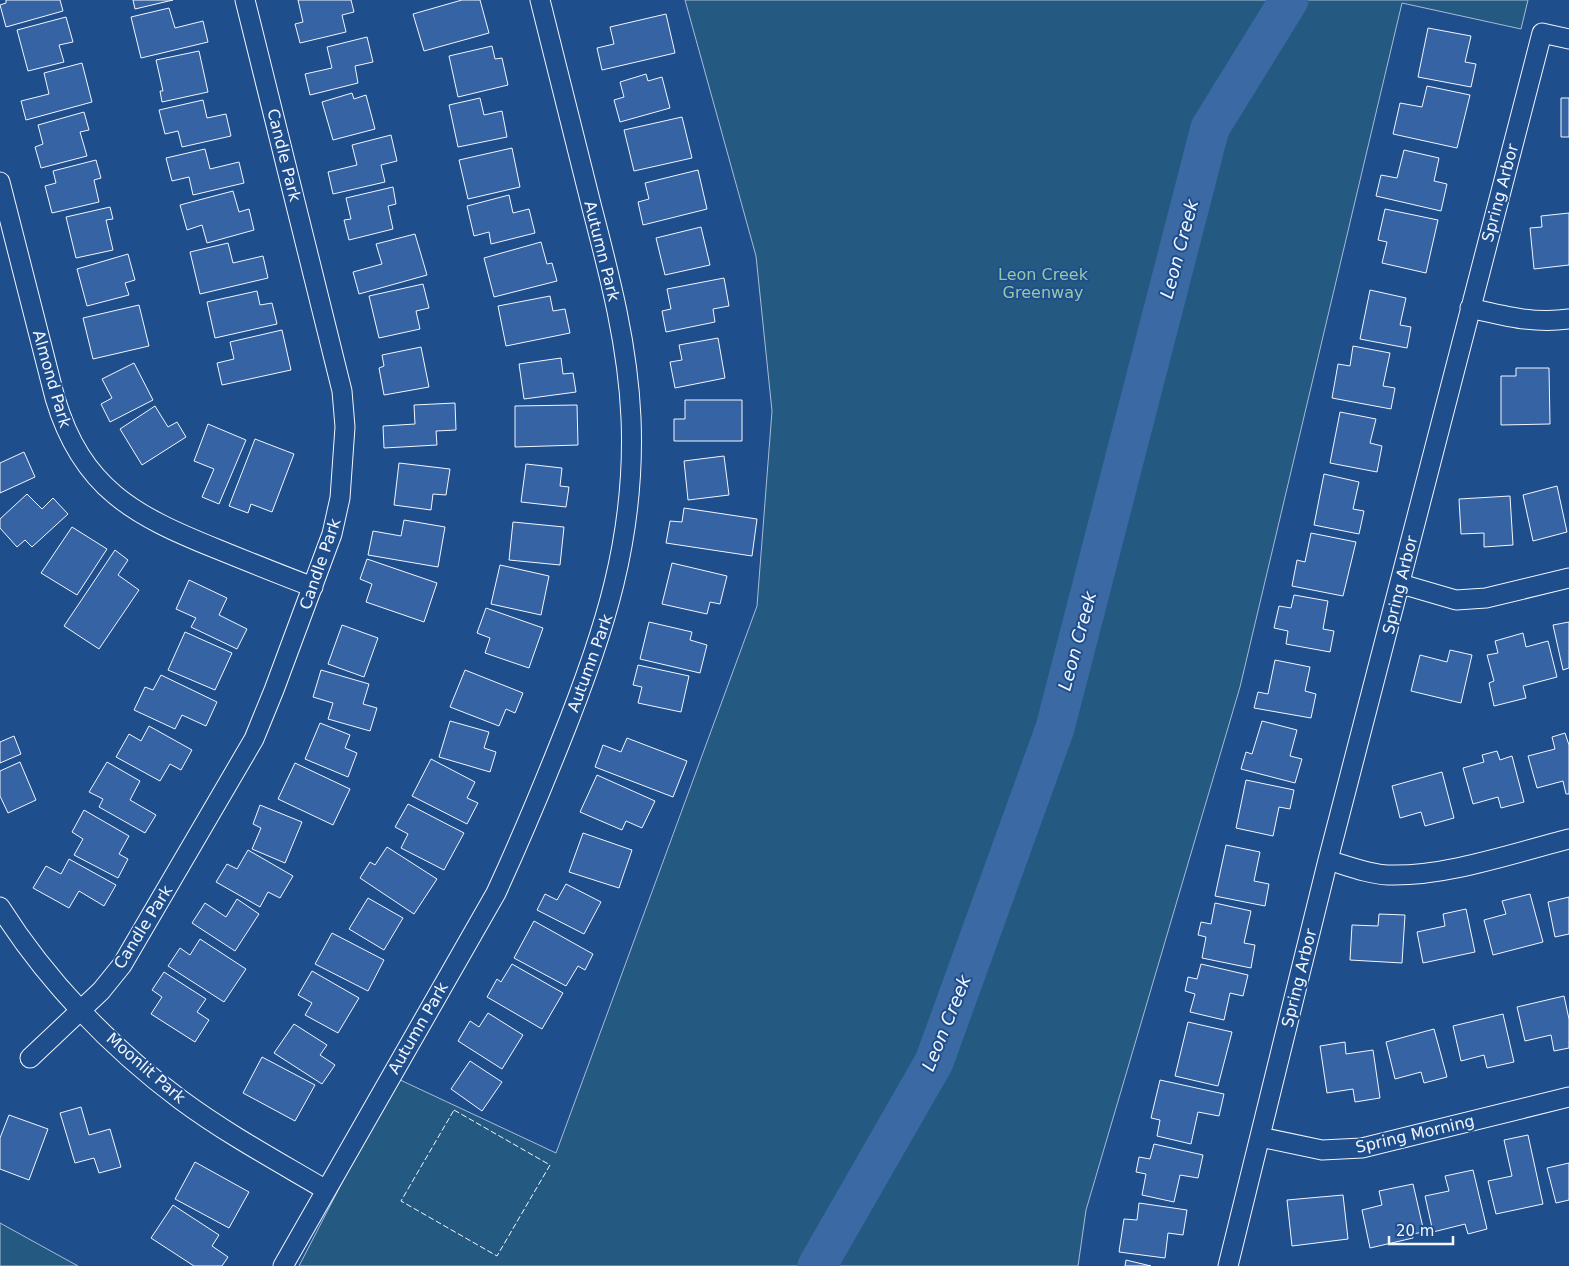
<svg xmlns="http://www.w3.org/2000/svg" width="1569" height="1266" font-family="'DejaVu Sans',sans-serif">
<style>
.green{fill:#245a82;stroke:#a8bbd7}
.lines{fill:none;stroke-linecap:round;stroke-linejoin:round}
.river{stroke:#3b69a3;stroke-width:39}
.building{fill:#3563a3;stroke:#f2f6ff}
.minor-casing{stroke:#f2f6ff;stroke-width:21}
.minor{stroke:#1f4e8c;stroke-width:19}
.fence{stroke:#f2f6ff;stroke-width:1;stroke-dasharray:6 2.5;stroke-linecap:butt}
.labels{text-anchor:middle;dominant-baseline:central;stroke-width:4;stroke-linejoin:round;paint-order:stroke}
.street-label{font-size:16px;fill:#f2f6ff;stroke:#1f4e8c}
.park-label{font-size:16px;fill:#97c8a6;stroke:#1f4e8c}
.water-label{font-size:18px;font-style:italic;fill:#f2f6ff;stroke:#1f4e8c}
</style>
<rect width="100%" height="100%" fill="#1f4e8c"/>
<path class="green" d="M685 0H1528L1521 29 1402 3 1240 687 1086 1210 1078 1266H299L396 1078 556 1153 757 606 772 411 756 256Z
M0 1223 78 1266H0Z"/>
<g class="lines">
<path class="river" d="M817 1266 934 1062 1055 728 1210 128 1289 0"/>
</g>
<path class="building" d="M6 0H60L63 11 6 27 0 5 6 3Z
M133 0H173L135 9Z
M298 0H351L354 12 342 15 346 32 300 43 295 24 303 22Z
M462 0H480L489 33 424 51 413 14Z
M169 8 175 28 203 21 208 42 141 58 131 17Z
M666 14 675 53 602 70 597 48 614 44 610 27Z
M66 17 73 42 59 45 64 62 28 71 17 30Z
M1428 28 1471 36 1465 62 1476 64 1471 87 1418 77Z
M367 37 373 62 355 66 358 83 310 95 305 74 332 68 327 47Z
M492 46 495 59 502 58 508 85 458 97 449 56Z
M199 51 208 92 162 102 160 91H163L156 60Z
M82 63 92 102 26 120 21 101 49 94 44 73Z
M646 74 648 81 662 77 670 108 620 122 614 100 624 97 620 82Z
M1427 86 1470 95 1457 148 1393 134 1400 103 1422 107Z
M352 93 354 99 366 95 375 129 333 140 322 102Z
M480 98 484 115 502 111 507 137 458 147 449 105Z
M1561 98H1569V137H1561Z
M203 100 207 118 226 114 231 136 182 147 178 131 165 134 159 110Z
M84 112 89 130 80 132 87 156 41 168 35 147 43 144 38 125Z
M682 117 692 158 634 171 624 130Z
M391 135 397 161 381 165 385 182 333 194 328 172 357 165 352 145Z
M512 148 520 187 468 199 459 160Z
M205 149 210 169 239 162 244 183 193 195 189 177 172 181 166 158Z
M1404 150 1439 158 1434 181 1447 184 1441 211 1376 196 1381 175 1397 178Z
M96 160 101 178 94 180 99 202 52 213 45 186 56 183 53 171Z
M698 170 707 209 643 225 638 202 649 199 645 183Z
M393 187 396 204 388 206 393 229 349 240 344 220 351 219 346 198Z
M233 191 239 212 249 209 254 230 207 243 202 225 187 230 180 205Z
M509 195 513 213 529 209 535 233 491 244 489 232 474 236 467 206Z
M110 207 113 219 106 220 113 250 76 258 66 217Z
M1385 209 1438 220 1426 273 1382 263 1387 242 1378 240Z
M1569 213V265L1534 269 1530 228 1542 227 1541 216Z
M701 227 710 265 665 275 656 238Z
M415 234 427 275 359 294 353 272 382 264 376 244Z
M541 242 547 264 552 263 557 281 494 297 484 258Z
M228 243 233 263 263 256 268 278 200 294 190 252Z
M128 254 135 280 125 283 129 295 87 306 77 269Z
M724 278 729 306 713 309 715 322 666 332 662 311 671 309 667 289Z
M423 284 429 308 416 311 420 329 379 338 369 296Z
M1370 290 1406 298 1400 325 1411 327 1407 348 1360 339Z
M257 291 260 305 272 303 277 324 215 338 207 302Z
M550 296 553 311 565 309 570 333 506 346 498 306Z
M139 305 149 346 93 359 83 318Z
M282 330 291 370 222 385 217 363 234 359 230 342Z
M718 338 725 378 675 388 670 362 682 360 679 345Z
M1353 346 1390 353 1383 386 1395 388 1391 409 1332 398 1338 364 1350 366Z
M421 347 429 387 384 395 379 368 384 366 382 355Z
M561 358 563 374 573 373 576 392 524 399 519 364Z
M134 363 153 400 110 422 101 404 112 398 102 379Z
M1516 368H1549L1550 424 1501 425V376H1516Z
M685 400H742V441H674V419H685Z
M455 403 456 430 436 431 437 445 384 448 383 426 415 424 414 405Z
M577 405 578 445 515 447V406Z
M155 406 168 427 177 422 186 437 142 465 120 429Z
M1340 412 1376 419 1370 443 1382 446 1377 472 1330 463Z
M208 424 246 440 219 504 202 497 214 469 194 461Z
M255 439 294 454 272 512 251 504 248 513 229 506Z
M24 452 35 477 0 493V463Z
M724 456 729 495 688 500 684 461Z
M399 463 450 469 446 495 433 494 431 510 394 505Z
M526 464 562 468 560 486 569 487 566 507 521 502Z
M1324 474 1359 482 1353 509 1364 511 1359 534 1314 525Z
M1557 486 1567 532 1533 541 1523 495Z
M27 494 42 509 53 498 68 514 32 547 25 540 17 547 0 528V519Z
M1510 496 1513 545 1484 547V533L1461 534 1459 499Z
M684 508 757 519 752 556 666 543 670 521 682 522Z
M404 520 445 527 438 567 368 555 373 531 401 536Z
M513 522 564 527 560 565 509 560Z
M72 527 107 549 77 595 41 573Z
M1311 533 1356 542 1343 596 1292 586 1297 560 1305 562Z
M115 550 128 560 118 575 139 590 99 649 64 626Z
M367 559 437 583 424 622 366 602 372 584 360 579Z
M672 563 727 576 720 604 710 602 707 614 662 604Z
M500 565 549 576 541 615 491 604Z
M189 580 227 598 219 615 247 629 237 649 191 627 196 618 176 609Z
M1294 595 1328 601 1323 629 1334 631 1330 652 1286 644 1288 631 1274 628 1279 606 1291 608Z
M486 608 543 628 529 668 485 653 490 638 477 633Z
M649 622 692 632 690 640 707 645 700 673 640 659Z
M1569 622V668L1563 670 1553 625Z
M342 625 378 638 364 677 328 664Z
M185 632 232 653 215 690 168 670Z
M1523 633 1526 647 1548 641 1557 677 1523 686 1526 698 1494 706 1489 683 1494 681 1487 655 1498 653 1495 641Z
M1450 650 1472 655 1461 703 1411 691 1420 655 1447 662Z
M1275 660 1310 667 1305 691 1316 694 1311 718 1254 708 1258 692 1268 694Z
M638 665 689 676 681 712 638 703 642 687 633 685Z
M321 670 369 684 363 704 377 708 370 731 328 719 333 703 313 697Z
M465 670 523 693 515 713 506 709 499 726 450 707Z
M161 675 217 702 206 726 182 715 175 729 134 710 145 687 153 690Z
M450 721 489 732 484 748 496 752 490 772 439 757Z
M1262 721 1297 730 1290 756 1302 759 1295 783 1241 769 1246 752 1252 754Z
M320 723 350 735 345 748 357 753 348 777 305 759Z
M149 726 192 750 181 770 170 764 160 781 116 757 129 734 141 741Z
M1565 733 1569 745V794H1566L1563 781 1537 788 1528 756 1555 749 1552 737Z
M14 736 21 754 0 763V742Z
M627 738 687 761 673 797 595 767 603 745 621 752Z
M1497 751 1500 760 1512 756 1524 802 1501 808 1498 797 1473 804 1463 768 1484 762 1482 755Z
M431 759 475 782 467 798 478 803 467 824 412 796Z
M20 762 36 800 8 813 0 796V771Z
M107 762 140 781 130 800 156 815 145 833 99 807 103 799 89 792Z
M295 763 350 789 333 825 278 799Z
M1442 772 1454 818 1425 826 1421 812 1400 818 1392 786Z
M597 775 655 801 642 828 626 821 622 830 580 812Z
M1246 780 1294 790 1290 809 1279 807 1273 836 1236 828Z
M408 804 464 833 444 870 401 848 408 834 395 827Z
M260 805 302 822 285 863 252 849 261 828 253 824Z
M84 810 129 836 119 854 128 859 118 878 74 855 83 839 72 832Z
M583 833 632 850 619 888 569 872Z
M1226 845 1260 852 1254 881 1269 884 1265 906 1215 896Z
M387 847 437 879 414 914 360 878 370 862 375 865Z
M248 850 293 876 280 898 268 892 260 907 216 882 227 864 237 869Z
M69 859 116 885 104 906 79 891 69 908 33 888 46 866 61 874Z
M566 884 601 902 584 934 537 910 545 894 557 900Z
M1530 894 1543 942 1493 955 1484 920 1506 914 1502 901Z
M1569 897V934L1555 937 1548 902Z
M368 898 403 918 384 950 349 929Z
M237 899 259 914 235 951 192 923 205 903 226 917Z
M1215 903 1251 911 1244 943 1255 945 1251 968 1202 958 1206 937 1198 935 1201 922 1211 924Z
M1466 909 1475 952 1423 963 1417 932 1445 926 1443 914Z
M1379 914 1405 915 1402 963 1350 960 1352 925 1378 926Z
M534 921 593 954 585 970 578 966 566 986 514 958Z
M332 933 384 960 368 991 315 964Z
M200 939 246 969 224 1002 168 966 180 948 190 955Z
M512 964 563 993 542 1029 487 997 497 979 501 982Z
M1201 964 1248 975 1243 996 1230 993 1224 1020 1190 1012 1195 994 1185 991 1188 977 1197 979Z
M312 971 359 998 338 1033 305 1015 312 1003 298 995Z
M164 972 206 999 197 1012 209 1020 195 1042 151 1014 162 997 152 990Z
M1564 996 1569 1019V1048L1554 1051 1551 1035 1525 1041 1517 1007Z
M488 1013 523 1035 502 1069 458 1041 470 1021 479 1027Z
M1503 1014 1514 1062 1487 1068 1484 1055 1461 1061 1453 1026Z
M1188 1022 1232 1032 1218 1086 1175 1076Z
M294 1024 327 1045 320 1055 335 1065 322 1084 274 1053Z
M1434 1029 1447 1077 1424 1083 1421 1072 1395 1079 1386 1042Z
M1345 1042 1346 1054 1373 1050 1380 1098 1355 1102 1353 1089 1327 1093 1320 1046Z
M262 1057 315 1085 295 1121 243 1093Z
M470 1061 502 1082 482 1111 451 1089Z
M1160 1080 1224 1094 1219 1116 1198 1112 1191 1144 1157 1136 1160 1120 1151 1118Z
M81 1107 89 1135 110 1129 121 1167 99 1173 94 1158 75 1163 60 1113Z
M9 1115 48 1129 29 1180 0 1169V1138Z
M1528 1135 1543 1204 1496 1214 1488 1181 1512 1176 1504 1140Z
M1154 1144 1203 1155 1198 1178 1180 1175 1174 1202 1142 1195 1146 1174 1136 1172 1139 1157 1150 1159Z
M195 1162 249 1192 229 1228 175 1199Z
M1569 1163V1200L1556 1203 1547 1168Z
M1473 1170 1487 1229 1468 1234 1465 1224 1433 1232 1425 1196 1449 1191 1445 1176Z
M1413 1184 1424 1232 1412 1234 1413 1238 1370 1248 1362 1210 1382 1205 1379 1191Z
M1343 1195 1348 1239 1292 1246 1287 1200Z
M1139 1203 1187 1210 1183 1235 1168 1233 1165 1258 1119 1252 1124 1219 1137 1220Z
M173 1205 219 1235 212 1246 228 1257 222 1266H194L151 1238Z
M1126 1260 1151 1266H1125Z"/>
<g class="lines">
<defs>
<path id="minor" d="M0 182 55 398C82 489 135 516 217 549 249 562 281 575 313 587
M1470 308C1504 316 1534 324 1569 319
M1401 584 1456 600 1486 598 1569 578
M1328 860C1348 866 1368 874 1388 875 1445 877 1514 853 1569 839
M0 907C46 980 111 1048 181 1100 227 1134 277 1161 326 1190
M30 1058 101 991 122 965 254 739 274 690 332 534 340 498 345 427 342 391 245 0
M1260 1137 1322 1150 1362 1148 1569 1097
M283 1266 496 893C519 843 540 793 560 743 604 634 636 537 631 418 628 346 610 277 592 208 575 139 557 69 540 0
M1228 1266 1328 860 1542 33 1569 39"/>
</defs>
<use href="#minor" class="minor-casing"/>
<use href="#minor" class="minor"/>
<path class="fence" d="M454 1110 550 1165 497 1256 401 1201Z"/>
</g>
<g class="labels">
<g class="street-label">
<text transform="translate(284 155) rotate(76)">Candle Park</text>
<text transform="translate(1500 193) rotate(-75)">Spring Arbor</text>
<text transform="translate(602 251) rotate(76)">Autumn Park</text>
<text transform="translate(52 379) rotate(74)">Almond Park</text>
<text transform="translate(320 564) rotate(-71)">Candle Park</text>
<text transform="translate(1400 585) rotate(-76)">Spring Arbor</text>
<text transform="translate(590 663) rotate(-70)">Autumn Park</text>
<text transform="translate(143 927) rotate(-58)">Candle Park</text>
<text transform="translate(1299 978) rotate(-76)">Spring Arbor</text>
<text transform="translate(418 1028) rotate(-60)">Autumn Park</text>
<text transform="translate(146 1068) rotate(41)">Moonlit Park</text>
<text transform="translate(1415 1134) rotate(-13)">Spring Morning</text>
</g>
<g class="park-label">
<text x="1043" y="274">Leon Creek<tspan x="1043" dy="18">Greenway</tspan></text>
</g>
<g class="water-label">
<text transform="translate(1179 249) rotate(-75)">Leon Creek</text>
<text transform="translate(1077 641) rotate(-75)">Leon Creek</text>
<text transform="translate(946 1023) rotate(-68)">Leon Creek</text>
</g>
</g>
<path d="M1389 1236v8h64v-8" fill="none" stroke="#f2f6ff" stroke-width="2.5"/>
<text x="1396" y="1236" font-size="15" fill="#f2f6ff" stroke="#1f4e8c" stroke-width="4" paint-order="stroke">20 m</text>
</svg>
